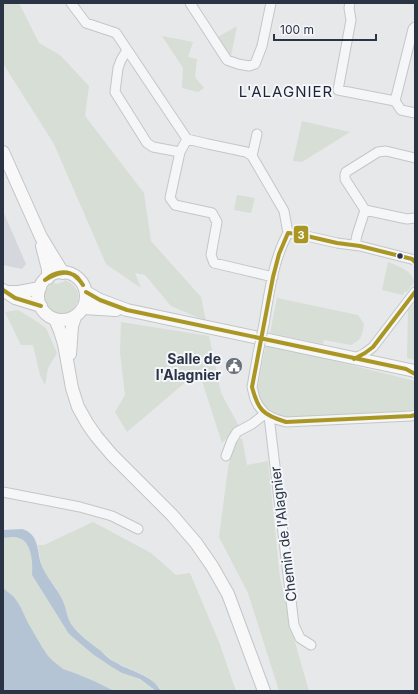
<svg xmlns="http://www.w3.org/2000/svg" width="418" height="694" font-family="Inter,sans-serif">
<style>
.built{fill:#d4d7dd}
.green{fill:#d6ded6}
.water{fill:#b4c4d5}
.lines{fill:none;stroke-linecap:round;stroke-linejoin:round}
.minor-casing{stroke:#c4c6c8;stroke-width:11}
.major-casing{stroke:#c2c5c8;stroke-width:14}
.minor{stroke:#f5f6f7;stroke-width:9}
.major{stroke:#f8f8f8;stroke-width:12}
.minor-bridge-casing{stroke:#c4c6c8;stroke-width:11;stroke-linecap:butt}
.minor-bridge{stroke:#f5f6f7;stroke-width:9}
.bus-1-casing{stroke:#f4f6f9;stroke-width:7}
.bus-1{stroke:#aa9723;stroke-width:4}
.bus-dot{fill:#2b3445;stroke:#f4f6f9;stroke-width:1.5}
.labels{text-anchor:middle;dominant-baseline:central;stroke-width:4;stroke-linejoin:round;paint-order:stroke}
.poi-label{font-size:14px;font-weight:bold;fill:#2b3445;stroke:#f4f6f9;text-anchor:end}
.street-label{font-size:14px;fill:#2b3445;stroke:#f4f6f9}
.neighbourhood-label{font-size:15px;letter-spacing:1px;fill:#1d2536;stroke:#f4f6f9}
.line-badge{stroke:#f4f6f9;stroke-width:1.5}
.badge-label{font-size:11px;text-anchor:middle;font-weight:bold;fill:#fff}
</style>
<rect width="100%" height="100%" fill="#e6e8ea"/>
<path class="built" d="M3 211 26 264 22 269 3 265Z"/>
<path class="green" d="M3 3H19L39 43 60 55 89 86 85 116 144 193 151 241 201 297 206 321 171 306 145 275 135 273 141 288 106 264 54 144 4 65 3 61Z
M237 26 231 56 218 37Z
M162 36 193 42 188 57 197 59 195 77 204 88 198 92 182 88 183 68Z
M302 121 350 132 302 162 293 161Z
M237 195 255 198 251 213 234 210Z
M388 262C398 266 412 270 414 282L407 292H404L403 295 382 290Z
M65 280C93 292 71 323 53 311 49 309 46 305 45 301 43 293 47 287 53 282L56 284 63 282Z
M277 298 358 315 364 324C362 336 362 339 351 345L324 340 323 344 270 333Z
M415 303V360L407 358 408 310Z
M18 310 30 317 46 328 57 353 48 368 45 385 40 375 33 345H21L5 312Z
M121 322 209 336 221 393 239 426 222 443 202 381 188 380 127 432 115 412 125 395 120 353Z
M266 344 415 381V408L410 411 283 417 273 413 263 406 257 391Z
M242 438 247 465 268 461 280 578 296 646 309 691H279L248 593 219 537 228 468 234 442Z
M93 522 151 553 176 575 190 573 219 642 236 691H161L160 688 146 676 115 662 86 640 78 632 70 623 63 601 56 588 47 576 41 564 38 545H44Z
M17 537C32 541 33 562 32 575L69 634 122 673 139 679 156 691H3V538Z"/>
<path class="water" d="M22 529C39 534 37 550 41 564 46 577 57 588 63 601 66 608 67 617 71 624 79 635 90 643 101 651 105 655 110 660 115 662 131 672 151 674 161 691H156L140 679 122 673 112 667 94 655 69 634 32 575C33 564 32 542 19 538 14 536 8 538 3 538V530Z
M3 588 14 597 20 606 28 623 42 647 48 656 53 661 63 669 77 674 96 682 114 691H3Z"/>
<g class="lines">
<defs>
<path id="minor" d="M71 3 86 23 116 33 187 139 208 144 246 152 252 156 284 211 288 233
M190 3 227 60 238 64 249 66 255 64 262 46 271 3
M350 3 349 8 351 20 338 90 395 101
M415 27 413 29 395 101 401 110 415 113
M127 50 121 60 118 68 115 92 147 143 153 147 180 152
M187 139 180 152 170 198 175 205 212 213 217 222 211 255 214 263 273 277
M252 156 257 134
M365 210 407 219 415 218
M355 245 357 235 365 210 345 179V175L346 172 378 152 386 151 415 158
M264 324C269 294 273 260 288 233L298 234 337 243 360 246 415 260
M258 353 252 387 255 399 258 405 265 414 275 419 286 422 411 416 415 415
M354 359 365 353 373 347 415 292
M269 416 294 625 300 638 311 645
M226 456 232 440 237 432 252 424 265 414
M3 492 80 507 112 516 138 529"/>
<path id="major" d="M3 152 41 237 63 273
M42 246 48 269V278
M38 296a24 24 0 1 1 48 0a24 24 0 1 1-48 0Z
M3 290 15 298 41 306
M8 292H19L40 288
M86 292 100 300 127 310 415 371
M83 308 116 310
M55 319 60 331 64 344 72 388 78 407 87 423 96 436 112 455 172 515 196 543 212 566 228 594 264 691
M70 354 72 326 75 317"/>
</defs>
<use href="#minor" class="minor-casing"/>
<use href="#major" class="major-casing"/>
<use href="#minor" class="minor"/>
<use href="#major" class="major"/>
<defs>
<path id="minor-bridge" d="M258 353 264 324"/>
</defs>
<use href="#minor-bridge" class="minor-bridge-casing"/>
<use href="#minor-bridge" class="minor-bridge"/>
<defs>
<path id="bus-1" d="M415 262 412 259 360 246 337 243 298 234 288 233 279 254 273 277 252 387C258 410 263 415 286 422L411 416 415 415
M45 280C54 272 67 269 76 277 79 279 81 282 83 285
M45 280C55 274 66 269 77 277 79 279 81 283 83 285
M3 290 15 298 41 306
M86 292 100 300 127 310 406 369 415 374
M354 359 365 353 373 347 415 292"/>
</defs>
<use href="#bus-1" class="bus-1-casing"/>
<use href="#bus-1" class="bus-1"/>
</g>
<defs>
<symbol id="civic-disc" viewBox="-11 -11 22 22"><circle r="9.5" fill="#6c737f" stroke="#f4f6f9"/><path d="M-.6-6.5H3V-4.5H.6V-3L4-1V1h2V6H-6V1h2V-1L-.6-3ZM-1.2 2.5V6h2.4V2.5Z" fill="#fff"/></symbol>
</defs>
<g fill-rule="evenodd">
<use href="#civic-disc" x="224" y="356" width="20" height="20"/>
</g>
<circle class="bus-dot" cx="400" cy="256" r="3.5"/>
<g class="labels">
<g class="poi-label">
<text x="221" y="358">Salle de<tspan x="221" dy="16">l'Alagnier</tspan></text>
</g>
<g class="street-label">
<text transform="translate(283 534) rotate(-97)">Chemin de l'Alagnier</text>
</g>
<g class="neighbourhood-label">
<text x="286" y="91">L'ALAGNIER</text>
</g>
</g>
<rect class="line-badge" x="293" y="225" width="16" height="19" rx="4" fill="#aa9723"/>
<g class="badge-label">
<text x="301" y="239">3</text>
</g>
<rect width="418" height="694" fill="none" stroke="#2b3445" stroke-width="8"/>
<path d="M274 34v6h102v-6" fill="none" stroke="#2b3445" stroke-width="2"/>
<text x="280" y="34" font-size="12" fill="#2b3445" stroke="#f4f6f9" stroke-width="3" paint-order="stroke">100 m</text>
</svg>
